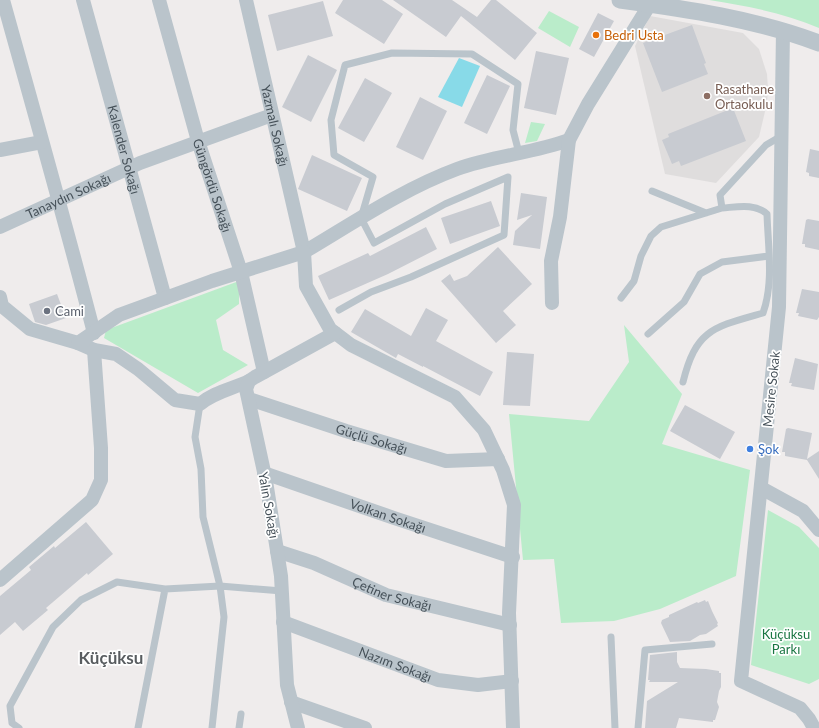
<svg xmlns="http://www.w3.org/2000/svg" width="819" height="728" font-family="Lato,sans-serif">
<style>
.education{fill:#dfdddd}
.green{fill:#baecca}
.water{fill:#88dae8}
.building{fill:#c8cbd1}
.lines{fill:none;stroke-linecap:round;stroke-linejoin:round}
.service{stroke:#bac4cb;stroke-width:7}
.minor{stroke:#bac4cb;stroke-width:14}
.tertiary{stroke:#bac4cb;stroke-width:17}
.food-dot{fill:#e8710a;stroke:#fff;stroke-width:1.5}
.education-dot{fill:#8d6e63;stroke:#fff;stroke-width:1.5}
.worship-dot{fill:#6b7280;stroke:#fff;stroke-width:1.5}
.shop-dot{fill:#3f7fe0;stroke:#fff;stroke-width:1.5}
.labels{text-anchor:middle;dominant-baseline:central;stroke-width:3.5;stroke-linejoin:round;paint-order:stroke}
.food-label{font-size:13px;fill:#c56008;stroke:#fff;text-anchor:start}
.education-label{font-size:13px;fill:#785e54;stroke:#fff;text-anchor:start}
.street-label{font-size:13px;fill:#455058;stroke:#fff}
.worship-label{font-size:13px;fill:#5b616d;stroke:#fff;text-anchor:start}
.shop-label{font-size:13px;fill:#366cbe;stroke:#fff;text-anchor:start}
.park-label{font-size:13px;fill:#197642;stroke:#fff}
.district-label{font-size:17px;font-weight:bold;fill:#595d60;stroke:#fff}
</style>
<rect width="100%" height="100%" fill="#efecec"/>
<path class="education" d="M650 16 743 33 759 49 767 74 768 89 767 103 759 137 716 183 665 174 635 46Z"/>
<path class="green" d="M709 0H819V28C784 13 747 6 709 0Z
M549 11 579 27 570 47 538 28Z
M531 122 545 124 537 141 525 143Z
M239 281V304L216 320 223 350 248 365 198 393 104 338 106 330Z
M624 325 682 394 662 444 750 470 736 576 660 609 614 621 561 623 554 559 523 560 509 414 589 421 629 362Z
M768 510 799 527 819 548V679L809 684 751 665Z"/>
<path class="water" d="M459 58 480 66 462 107 438 97Z"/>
<path class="building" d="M343 0H382L403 14 384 44 335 13Z
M393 0H452L477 17 491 0H496L537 33 515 60 461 16 446 37Z
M323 1 333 36 277 51 268 15Z
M598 13 614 21 594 57 579 49Z
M692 25 706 63 704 64 708 74 662 92 643 43Z
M536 51 569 58 556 115 524 108Z
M308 55 337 70 311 122 282 107Z
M487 75 510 86 487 134 464 123Z
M365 78 392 93 364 142 338 128Z
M420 97 447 111 423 160 396 147Z
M733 108 746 141 681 166 679 161 672 164 662 140 669 137 668 134Z
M810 149 819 151V178L809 176V173L806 172Z
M312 155 362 178 347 211 298 189Z
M521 193 547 197 540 249 513 245 515 231 532 215 517 220Z
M491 201 500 226 450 244 441 218Z
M808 219 819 221V250L805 247V244H802L806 220Z
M426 227 437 249 388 274 329 300 318 276 368 253 370 256Z
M498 247 532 284 503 311 516 325 496 343 441 281 450 274 454 281 467 276Z
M802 289 819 292V317L817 320 798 316 799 313H796Z
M57 294 66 318 46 325 35 322 29 304Z
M426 308 448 320 436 341 493 372 480 396 423 366V367L398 354 396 358 351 332 365 309 411 336Z
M507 352 534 354 530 406 503 405Z
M795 358 818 364 814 390 791 386 792 383H789Z
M685 405 735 432 720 459 670 431Z
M788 428 812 433 807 459 819 451V479L807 460 785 456V452H782L786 429Z
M86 522 113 554 88 575 87 573 46 608 48 610 23 631 15 622 0 635V596L31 570 29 567 54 546 55 548Z
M705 600 706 602 708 601 712 611 718 623 717 624 718 626 706 634 700 635 690 641 670 642 661 623 662 620 669 617V615L697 602 698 603Z
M677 652V662L680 668 706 669 719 671V673H721V687L719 691 717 702 719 707 715 720H713V722L679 718 676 728H645L647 701 678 682H649L650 680H648L650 655Z"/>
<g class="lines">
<path class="service" d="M652 191 706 213
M621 298 634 281 641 256 651 236 661 227 722 208
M339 310 371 292 411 277 504 235 508 177 445 204 374 243 361 218 373 177 334 155 331 120 345 65 392 53 472 54 518 84 513 130 519 153
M648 334 684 302 700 274 722 262 769 256
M683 382C696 329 714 327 763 313 774 282 768 247 767 214 755 203 737 207 722 208L720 195 766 145 783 135
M200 404 195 437 201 469 203 517 220 586 224 617 212 728
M611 637 615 728
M19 728 12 723 10 706 53 627 81 600 117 582 165 589 220 586 282 591
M138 728 165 589
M239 728 241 714
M638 728 645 650 712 644"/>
<g class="minor">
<path d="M3 0C34 111 65 221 94 333"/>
<path id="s1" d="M83 0 165 298"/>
<path id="s2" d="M159 0 198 141 241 272 264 372"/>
<path id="s3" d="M246 0 304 252C353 223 403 189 457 169 493 156 533 153 569 140"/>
<path d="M783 30 779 307 741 681 800 708 809 719 814 728"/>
<path d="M0 150 42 142"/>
<path id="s4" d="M0 227 140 163 272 115"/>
<path d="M0 297 2 306 30 329 78 343"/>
<path d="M552 303 551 261 560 217 569 140 588 104 650 4 648 0"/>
<path d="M249 381C232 389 214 392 200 404L175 400 138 369 116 354 94 350 78 343 119 315 212 281 304 252 306 286 330 329 351 345 455 397 484 430 503 470 514 505 509 613 513 728"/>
<path id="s5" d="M249 399 346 431 446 461 498 459"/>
<path id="s6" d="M264 473 394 518 513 557"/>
<path d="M761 488 803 511 819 530"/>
<path id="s7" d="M277 551 314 563 386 595 510 625"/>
<path d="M0 580 92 500 101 480V448L94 350"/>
<path id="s8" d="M283 622 438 680 478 685 512 681"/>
<path d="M291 702 365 728"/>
<path d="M298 728 287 685 281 576 266 481 246 389 249 381 255 377 335 333"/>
</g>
<path class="tertiary" d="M620 0C687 9 755 19 819 43"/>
</g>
<circle class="food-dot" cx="596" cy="35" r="4"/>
<circle class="education-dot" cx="707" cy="96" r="4"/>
<circle class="worship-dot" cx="47" cy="311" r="4"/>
<circle class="shop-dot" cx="750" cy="449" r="4"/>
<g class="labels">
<g class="food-label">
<text x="604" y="35">Bedri Usta</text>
</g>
<g class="education-label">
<text x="715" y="89">Rasathane<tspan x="715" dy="15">Ortaokulu</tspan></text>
</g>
<g class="street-label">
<text stroke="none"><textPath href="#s3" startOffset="129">Yazmalı Sokağı</textPath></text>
<text stroke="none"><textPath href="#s1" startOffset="155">Kalender Sokağı</textPath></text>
<text stroke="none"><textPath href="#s2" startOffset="193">Güngördü Sokağı</textPath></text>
<text stroke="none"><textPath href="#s4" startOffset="75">Tanaydın Sokağı</textPath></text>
<text transform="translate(771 389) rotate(-84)">Mesire Sokak</text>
<text stroke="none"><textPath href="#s5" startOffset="129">Güçlü Sokağı</textPath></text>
<text transform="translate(269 505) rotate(80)">Yalın Sokağı</text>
<text stroke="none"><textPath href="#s6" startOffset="131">Volkan Sokağı</textPath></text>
<text stroke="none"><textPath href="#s7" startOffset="123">Çetiner Sokağı</textPath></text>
<text stroke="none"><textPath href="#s8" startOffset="120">Nazım Sokağı</textPath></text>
</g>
<g class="worship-label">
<text x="55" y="311">Cami</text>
</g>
<g class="shop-label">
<text x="758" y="449">Şok</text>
</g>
<g class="park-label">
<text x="786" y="634">Küçüksu<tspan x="786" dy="15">Parkı</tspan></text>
</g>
<g class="district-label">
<text x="111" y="657">Küçüksu</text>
</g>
</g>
</svg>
